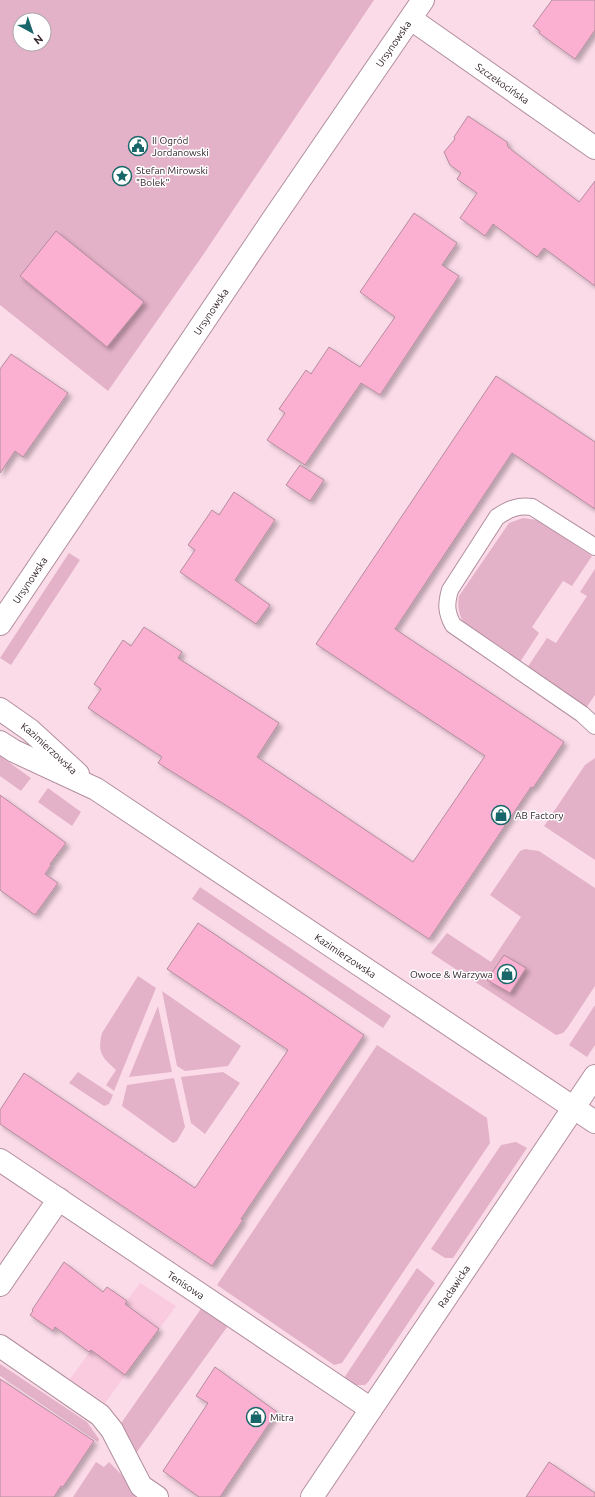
<svg xmlns="http://www.w3.org/2000/svg" width="595" height="1497" font-family="Ubuntu,sans-serif">
<style>
.built{fill:#facadf}
.green{fill:#e4b2c8;fill-rule:evenodd}
.building{fill:#fbb0d2;stroke:#b28d9d;filter:url(#shadow)}
.lines{fill:none;stroke-linecap:round;stroke-linejoin:round}
.lane-casing{stroke:#b28e9e;stroke-width:18}
.street-casing{stroke:#b28e9e;stroke-width:24}
.secondary-casing{stroke:#b28e9e;stroke-width:24}
.lane{stroke:#fff;stroke-width:16}
.street{stroke:#fff;stroke-width:22}
.secondary{stroke:#fff;stroke-width:22}
.labels{text-anchor:middle;dominant-baseline:central;stroke-width:3;stroke-linejoin:round;paint-order:stroke}
.street-label{font-size:10px;fill:#32232a;stroke:#fff}
.poi-label{font-size:10px;fill:#32232a;stroke:#fff;text-anchor:start}
</style>
<defs>
<filter id="shadow"><feDropShadow dx="3.5" dy="3.5" stdDeviation="2" flood-color="#0004"/></filter>
</defs>
<rect width="100%" height="100%" fill="#fbdbe8"/>
<path class="built" d="M140 1283 176 1306 105 1403 70 1379Z"/>
<path class="green" d="M0 0H374L203 255 108 391 0 305ZM20 20H44V44H20Z
M523 518 537 520 592 556 572 586 563 581 532 627 539 633 520 662C508 655 473 635 466 626 459 617 457 606 459 596L509 523Z
M69 553 80 560 11 665 0 658Z
M595 569V695L586 708 527 668 547 638 556 643 587 596 580 592Z
M0 756 31 778 21 791 0 776Z
M595 758V860L544 826 585 765Z
M48 788 81 812 72 826 38 802Z
M525 849 539 851 595 888V986L568 1027 563 1033 556 1035 431 953 447 933 491 962 521 917 490 895 520 851Z
M200 887 391 1016 383 1028 192 899Z
M138 976 156 988 114 1091 106 1085 116 1070C102 1057 97 1053 102 1033Z
M162 991 241 1046 228 1066 185 1071 177 1066Z
M595 1005V1045L587 1057 569 1045Z
M158 1006 172 1072 129 1077Z
M377 1045 487 1118 490 1143 342 1363 334 1365 217 1285Z
M78 1072 113 1095 109 1104 104 1106 69 1083Z
M223 1072 240 1083 205 1134 191 1123 181 1077Z
M174 1078 185 1127 177 1141 173 1143 122 1106 127 1085Z
M516 1142 527 1148 453 1258H445L431 1249 501 1145Z
M417 1268 435 1283 369 1381 365 1385H354L344 1378Z
M203 1306 230 1323 134 1456 117 1429Z
M0 1364 87 1422 99 1439 98 1442 0 1376Z
M96 1462 104 1467 109 1462 122 1475 135 1497H73Z"/>
<path class="building" d="M552 0H595V30L575 59 539 33 540 31 533 26Z
M468 116 507 142 508 147 579 202 595 181V286L544 248 537 257 493 224 485 236 460 218 477 193 457 179 461 173 450 165 444 152 455 139 454 137Z
M414 213 457 243 442 265 459 276 380 395 361 383 305 465 267 440 285 413 279 409 306 370 311 374 329 347 360 367 395 317 360 292Z
M56 231 144 302 107 347 20 276Z
M11 354 68 393 23 457 15 451 0 473V369Z
M496 376 595 442V509L512 453 395 629 564 742 533 788 531 787 429 939 235 811 158 763 162 757 88 708 101 689 94 684 123 640 131 646 144 627 182 652 178 658 279 723 257 757 413 862 485 756 316 644Z
M300 465 324 480 310 501 286 485Z
M234 492 275 520 235 580 270 605 256 624 180 572 195 550 188 545 212 510 219 515Z
M0 795 66 843 50 864 51 865 45 874 58 883 35 915 0 890Z
M198 923 364 1035 241 1219 243 1220 212 1266 0 1124V1110L24 1073 195 1188 288 1050 167 969Z
M504 955 526 968 510 993 487 980Z
M64 1262 103 1292 107 1287 127 1301 125 1304 159 1329 125 1375 91 1350 89 1352 55 1327 53 1331 30 1315 33 1311 32 1310Z
M215 1367 277 1412 220 1497H199L163 1471 208 1403 196 1396Z
M0 1379 94 1441 63 1487 61 1486 54 1497H0Z
M549 1462 595 1493V1497H526Z"/>
<g class="lines">
<defs>
<path id="lane" d="M595 547 532 507C518 505 509 509 497 517L450 590C446 604 446 612 453 625L582 714 595 726"/>
<g id="street">
<path id="s1" d="M411 19 595 148"/>
<path id="s2" d="M0 624 273 219 423 0"/>
<path id="s3" d="M0 1160 371 1409"/>
<path d="M0 1285 59 1199"/>
<path d="M0 1346 100 1415 112 1430 141 1486 157 1497"/>
<path id="s4" d="M312 1497 595 1076"/>
</g>
<g id="secondary">
<path id="s5" d="M0 709 30 730 78 774"/>
<path id="s6" d="M0 742 14 751 96 789 595 1122"/>
</g>
</defs>
<use href="#lane" class="lane-casing"/>
<use href="#street" class="street-casing"/>
<use href="#secondary" class="secondary-casing"/>
<use href="#lane" class="lane"/>
<use href="#street" class="street"/>
<use href="#secondary" class="secondary"/>
</g>
<defs>
<symbol id="civic-ring" viewBox="-11 -11 22 22"><circle r="9.5" fill="#fff" stroke="#186669" stroke-width="1.5"/><path d="M-.6-6.5H3V-4.5H.6V-3L4-1V1h2V6H-6V1h2V-1L-.6-3ZM-1.2 2.5V6h2.4V2.5Z" fill="#186669"/></symbol>
<symbol id="sight-ring" viewBox="-11 -11 22 22"><circle r="9.5" fill="#fff" stroke="#186669" stroke-width="1.5"/><path d="M0-6L1.8-2.2L6-1.7L2.9 1.2L3.7 5.4L0 3.3L-3.7 5.4L-2.9 1.2L-6-1.7L-1.8-2.2Z" fill="#186669"/></symbol>
<symbol id="shop-ring" viewBox="-11 -11 22 22"><circle r="9.5" fill="#fff" stroke="#186669" stroke-width="1.5"/><path d="M-5-2.5h2.3a2.7 3.5 0 0 1 5.4 0H5L5.5 6h-11ZM-1.5-2.5h3a1.5 2.3 0 0 0-3 0Z" fill="#186669"/></symbol>
</defs>
<g fill-rule="evenodd">
<use href="#civic-ring" x="127" y="135" width="22" height="22"/>
<use href="#sight-ring" x="111" y="165" width="22" height="22"/>
<use href="#shop-ring" x="490" y="804" width="22" height="22"/>
<use href="#shop-ring" x="496" y="963" width="22" height="22"/>
<use href="#shop-ring" x="245" y="1406" width="22" height="22"/>
</g>
<g class="labels">
<g class="street-label">
<text stroke="none"><textPath href="#s2" startOffset="701">Ursynowska</textPath></text>
<text stroke="none"><textPath href="#s1" startOffset="112">Szczekocińska</textPath></text>
<text stroke="none"><textPath href="#s2" startOffset="377">Ursynowska</textPath></text>
<text stroke="none"><textPath href="#s2" startOffset="53">Ursynowska</textPath></text>
<text stroke="none"><textPath href="#s5" startOffset="63">Kazimierzowska</textPath></text>
<text stroke="none"><textPath href="#s6" startOffset="407">Kazimierzowska</textPath></text>
<text stroke="none"><textPath href="#s3" startOffset="224">Tenisowa</textPath></text>
<text stroke="none"><textPath href="#s4" startOffset="254">Racławicka</textPath></text>
</g>
<g class="poi-label">
<text x="152" y="140">II Ogród<tspan x="152" dy="12">Jordanowski</tspan></text>
<text x="136" y="170">Stefan Mirowski<tspan x="136" dy="12">"Bolek"</tspan></text>
<text x="515" y="815">AB Factory</text>
<text x="493" y="974" text-anchor="end">Owoce &amp; Warzywa</text>
<text x="270" y="1417">Mitra</text>
</g>
</g>
<g transform="translate(32 32) rotate(140)"><circle r="19" fill="#ffffff" stroke="#ada7aa"/>
<path d="M0-3L7 15L0 10L-7 15Z" fill="#186669"/>
<text y="-6" font-size="11" font-weight="bold" text-anchor="middle" fill="#32232a">N</text>
</g>
</svg>
